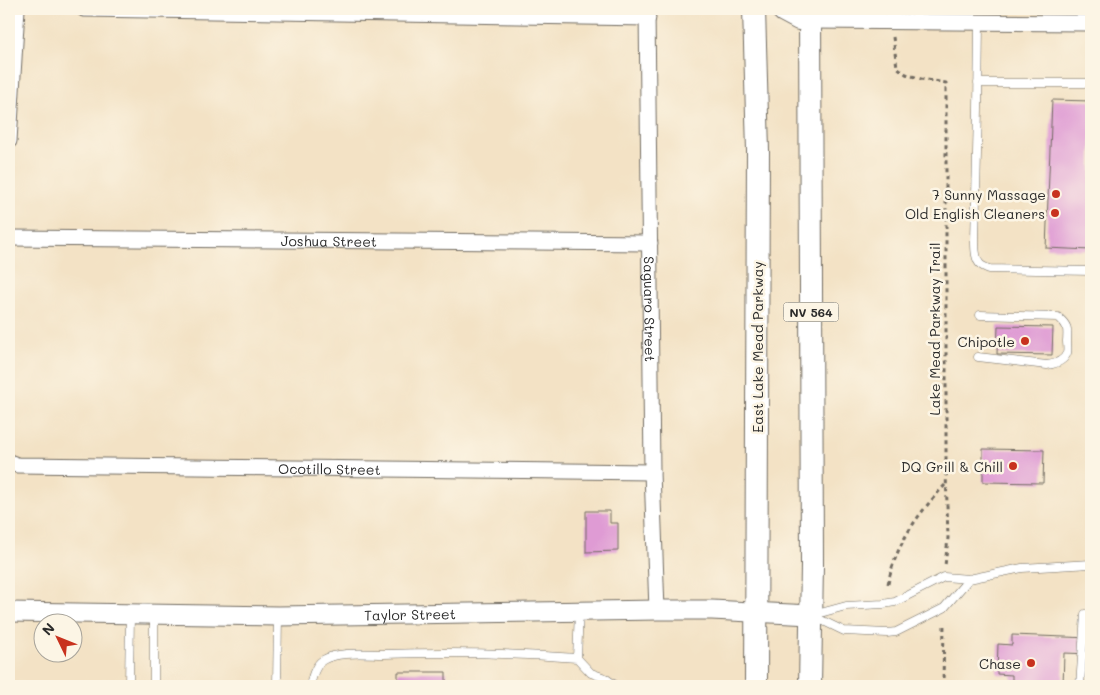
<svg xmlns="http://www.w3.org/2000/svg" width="1100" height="695" font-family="Mali,sans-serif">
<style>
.building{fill:#df9bd4}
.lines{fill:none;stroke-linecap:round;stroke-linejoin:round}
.service-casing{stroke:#716b61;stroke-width:9}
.minor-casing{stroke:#716b61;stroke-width:17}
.tertiary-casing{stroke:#716b61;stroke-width:21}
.primary-casing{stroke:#716b61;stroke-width:24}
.path{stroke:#716b61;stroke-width:3;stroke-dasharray:4 4;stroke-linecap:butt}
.service{stroke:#fff;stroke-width:8}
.minor{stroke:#fff;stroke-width:15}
.tertiary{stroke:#fff;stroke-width:19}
.primary{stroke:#fff;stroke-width:22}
.poi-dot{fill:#c8321e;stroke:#fcf5e5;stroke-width:2}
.labels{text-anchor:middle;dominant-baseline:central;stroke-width:5;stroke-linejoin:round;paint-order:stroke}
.shield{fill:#fcf5e5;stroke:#6a6863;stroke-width:1}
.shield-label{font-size:12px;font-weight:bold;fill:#2b2b2b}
.poi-label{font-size:14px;fill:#2b2b2b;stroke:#fcf5e5;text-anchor:end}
.street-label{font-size:14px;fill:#2b2b2b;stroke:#fcf5e5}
</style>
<rect width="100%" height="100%" fill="#fcf5e5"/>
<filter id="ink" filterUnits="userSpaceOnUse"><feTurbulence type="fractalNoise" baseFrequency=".02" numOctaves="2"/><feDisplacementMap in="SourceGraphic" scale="10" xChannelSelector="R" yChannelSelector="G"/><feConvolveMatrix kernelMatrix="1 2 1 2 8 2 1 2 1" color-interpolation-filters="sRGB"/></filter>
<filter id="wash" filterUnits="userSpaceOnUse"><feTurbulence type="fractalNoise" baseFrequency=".0096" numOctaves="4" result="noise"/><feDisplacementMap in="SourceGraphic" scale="20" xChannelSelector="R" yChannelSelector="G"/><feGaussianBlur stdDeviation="1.12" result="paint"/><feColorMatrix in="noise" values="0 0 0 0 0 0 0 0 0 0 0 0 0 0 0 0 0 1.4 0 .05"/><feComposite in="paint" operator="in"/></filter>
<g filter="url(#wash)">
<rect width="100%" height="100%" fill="#f3e2c5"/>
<g id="blocks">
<path class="building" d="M1052 100 1091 101V250L1046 248Z
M998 326 1053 327 1052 355 997 354Z
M983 449 1044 450 1043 483 983 482Z
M586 511H610V523H618V551L586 552Z
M1012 635 1091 638V654L1064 653 1063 686 1012 685V675L997 674 998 644 1012 645Z
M398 672H446V686H367V683H398Z"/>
</g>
</g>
<g filter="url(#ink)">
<use href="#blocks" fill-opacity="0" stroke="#716b61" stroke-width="1"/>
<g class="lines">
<defs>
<path id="service" d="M979 22 978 109 975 241C975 249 975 260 981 265 984 267 987 268 989 269L1091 271
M978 83H1091
M978 357 1047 365C1055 364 1064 361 1067 353 1068 350 1067 344 1067 341 1068 329 1068 325 1058 317L980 315
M579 611 577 658 591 673 605 678 615 685V686
M813 615 846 606 883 604 895 602 944 577 969 579 1022 568 1091 564
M815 617 844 631 887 633 896 632 944 608 969 579
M129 686 130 614
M154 686V614
M277 686 278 616
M310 686C312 677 315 665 323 660 338 651 366 654 383 654 448 652 513 653 577 658
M1080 686 1085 614"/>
<g id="minor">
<path d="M84 9 648 18"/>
<path id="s1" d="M647 9 652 472 657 610"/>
<path d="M811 21 1091 23"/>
<path d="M9 141 17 9"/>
<path id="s2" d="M9 238 650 243"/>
<path id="s3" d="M9 462 17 465 652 472"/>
</g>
<g id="tertiary">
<path id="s4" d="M9 612 278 616 657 610H712L811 615"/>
</g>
<path id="primary" d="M754 9 758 151 756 686
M782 9 784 11 799 19 811 21
M810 9 812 565 810 686"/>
</defs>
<use href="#service" class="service-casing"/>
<use href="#minor" class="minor-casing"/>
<use href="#tertiary" class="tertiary-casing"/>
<use href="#primary" class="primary-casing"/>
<path class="path" d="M893 37 897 67 906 74 921 79 946 83V471L948 538 945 566
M888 584C896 543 918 514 945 485
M943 686 944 622"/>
<use href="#service" class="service"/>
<use href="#minor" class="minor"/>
<use href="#tertiary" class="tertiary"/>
<use href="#primary" class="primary"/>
</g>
</g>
<g class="poi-dot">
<circle cx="1056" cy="194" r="5"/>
<circle cx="1055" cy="213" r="5"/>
<circle cx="1025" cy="341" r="5"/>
<circle cx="1013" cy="466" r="5"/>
<circle cx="1031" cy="663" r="5"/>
</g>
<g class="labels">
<rect class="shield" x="783.5" y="302.5" width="55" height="19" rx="4"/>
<g class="shield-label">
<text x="811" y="312">NV 564</text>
</g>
<g class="poi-label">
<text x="1046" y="194">7 Sunny Massage</text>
<text x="1045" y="213">Old English Cleaners</text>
<text x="1015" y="341">Chipotle</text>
<text x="1003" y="466">DQ Grill &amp; Chill</text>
<text x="1021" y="663">Chase</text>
</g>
<g class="street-label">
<text stroke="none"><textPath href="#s2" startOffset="320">Joshua Street</textPath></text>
<text stroke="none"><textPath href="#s1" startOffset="300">Saguaro Street</textPath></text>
<text transform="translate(934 329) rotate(-90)">Lake Mead Parkway Trail</text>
<text transform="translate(757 347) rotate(-90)">East Lake Mead Parkway</text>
<text stroke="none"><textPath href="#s3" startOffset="321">Ocotillo Street</textPath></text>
<text stroke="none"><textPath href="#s4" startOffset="401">Taylor Street</textPath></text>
</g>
</g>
<rect width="1100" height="695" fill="none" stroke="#fcf5e5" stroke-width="30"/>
<g transform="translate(58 638) rotate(313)"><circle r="24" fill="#fcf5e5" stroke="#a8a49b"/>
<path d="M0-4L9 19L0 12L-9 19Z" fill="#c8321e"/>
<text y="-8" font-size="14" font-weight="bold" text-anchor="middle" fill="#2b2b2b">N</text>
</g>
</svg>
